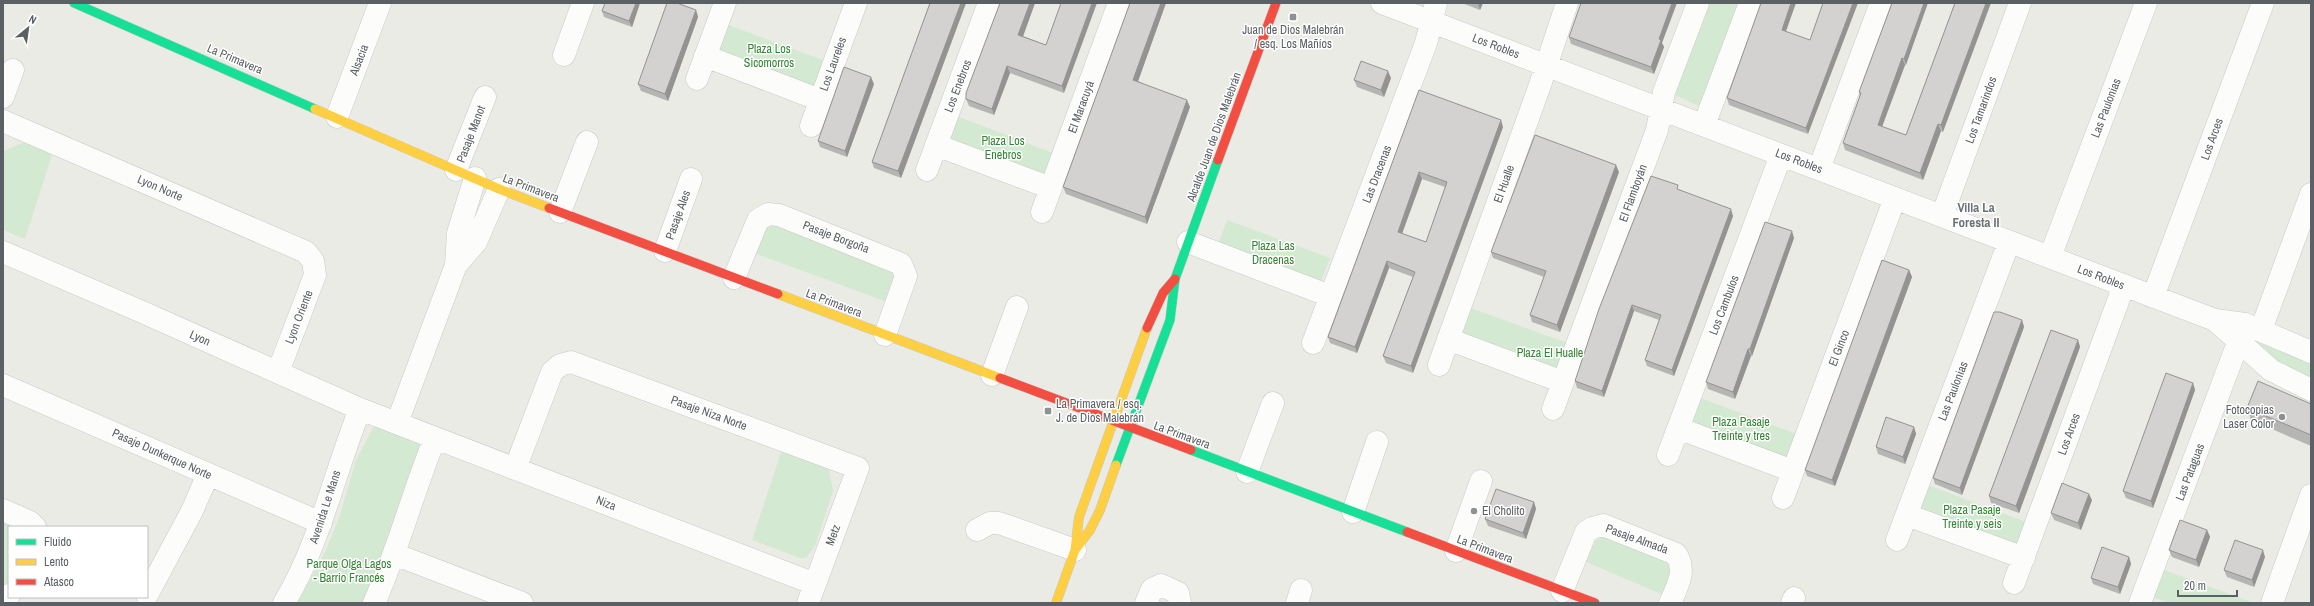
<svg xmlns="http://www.w3.org/2000/svg" width="2314" height="606" font-family="'Archivo Narrow',sans-serif">
<style>
.green{fill:#d3e9d1}
.lines{fill:none;stroke-linecap:round;stroke-linejoin:round}
.street-casing{stroke:#c8c8c6;stroke-width:23}
.fast-casing{stroke:#c7c8c6;stroke-width:10}
.slow-casing{stroke:#c7c8c6;stroke-width:10}
.jam-casing{stroke:#c7c8c6;stroke-width:10}
.street{stroke:#fcfcfb;stroke-width:22}
.fast{stroke:#16e098;stroke-width:9}
.slow{stroke:#ffcf43;stroke-width:9}
.jam{stroke:#f24e42;stroke-width:9}
.wall{fill:#b5b5b3;fill-rule:evenodd}
.shaded-wall{fill:#949392}
.building{fill:#d3d2d0;stroke:#949392;fill-rule:evenodd}
.poi-dot{fill:#8d9192;stroke:#fff;stroke-width:1.5}
.labels{text-anchor:middle;dominant-baseline:central;stroke-width:3;stroke-linejoin:round;paint-order:stroke}
.poi-label{font-size:12px;fill:#5b6064;stroke:#fff;text-anchor:start}
.street-label{font-size:12px;fill:#5b6064;stroke:#fff}
.park-label{font-size:12px;fill:#328532;stroke:#fff}
.neighbourhood-label{font-size:13px;font-weight:bold;fill:#6c7276;stroke:#fff}
</style>
<rect width="100%" height="100%" fill="#ebebe6"/>
<path class="green" d="M1708 3H1741L1701 107 1673 94Z
M723 23 825 61 815 88 713 51Z
M957 116 1058 155 1048 179 948 141Z
M27 141 52 155 25 239 3 230V155L4 151Z
M1227 220 1330 258 1319 286 1217 248Z
M771 221 897 269 890 303 754 253 764 227Z
M1468 307 1570 344 1560 372 1458 335Z
M2256 342H2271L2311 363V379L2279 364Z
M1695 396 1797 434 1787 462 1685 424Z
M374 426 420 444 417 463 365 603H297L326 550 339 518 356 460Z
M783 446 827 460 833 491 815 546 806 558H800L752 540Z
M1928 485 2026 522 2016 548 1919 511Z
M3 515 27 527H9V587L3 589Z
M1608 534 1672 560 1666 596 1586 562 1595 541Z
M2159 568 2254 603H2169L2149 596Z"/>
<g class="lines">
<defs>
<path id="street" d="M1382 3 2215 320 2271 370 2311 390
M564 55 583 3
M705 56 820 100
M697 79 725 3
M3 97 13 70
M337 117 380 3
M3 121 306 252 313 261 315 275 278 372
M1704 125 1750 3
M811 126 856 3
M936 145 1051 188
M1819 169 1881 3
M456 170 485 97
M927 170 989 3
M560 212 587 142
M1042 212 1119 3
M1942 216 2020 3
M1188 242 1330 296
M665 251 691 179
M3 252 140 311 360 409 815 584
M2050 257 2146 3
M456 265 458 233 475 178
M734 278 758 220 768 214 779 215 901 264 906 276 885 335
M2153 297 2263 3
M2215 320 2245 324 2311 352
M2261 330 2311 194
M1448 339 1563 382
M1313 343 1426 43 1436 3
M1439 365 1540 85 1567 3
M992 375 1017 307
M3 385 321 523
M1553 409 1657 130 1664 92 1698 3
M397 423 456 265 476 242 499 189
M1678 428 1793 471
M1668 455 1781 155
M515 469 552 372 560 365 571 362 858 468 808 603
M1247 472 1273 403
M1783 498 1895 198
M3 510 30 522 35 527
M1353 512 1377 442
M1907 515 2024 558
M977 530 990 523H999L1075 550
M1897 540 2009 242
M1456 551 1481 481
M394 554 522 603
M2014 583 2124 285
M1562 591 1586 532 1592 528 1603 525 1676 554C1687 571 1677 587 1670 603
M147 595 192 511 208 474
M3 597 9 595
M284 603C320 543 334 474 360 409
M374 603C398 550 413 492 435 438
M1146 603 1152 589 1161 585 1178 593 1180 603
M1297 603 1301 590
M1792 603 1794 598
M2140 603 2239 340
M2272 603 2311 495"/>
<path id="fast" d="M74 3 315 109
M1191 450 1407 532
M1116 465 1170 320 1175 279 1218 160"/>
<path id="slow" d="M315 109 499 189 549 208
M778 294 1000 378
M1075 550 1079 517 1147 328
M1056 603 1075 550 1090 530 1100 510 1116 465"/>
<path id="jam" d="M1218 160 1276 3
M549 208 778 294
M1147 328 1163 293 1175 279
M1000 378 1191 450
M1407 532 1595 603"/>
</defs>
<use href="#street" class="street-casing"/>
<use href="#fast" class="fast-casing"/>
<use href="#slow" class="slow-casing"/>
<use href="#jam" class="jam-casing"/>
<use href="#street" class="street"/>
<use href="#fast" class="fast"/>
<use href="#slow" class="slow"/>
<use href="#jam" class="jam"/>
</g>
<path class="wall" d="M640 3 632 27 604 17 602 11Z
M930 3H966L901 178 874 168 872 162Z
M1000 3H1035L1023 36 1046 45 1061 3 1064 93 1010 73 994 115 969 106 966 99Z
M1130 3H1166L1138 81 1190 107 1147 224 1066 194 1063 187Z
M1462 3H1483L1480 10Z
M1892 3 1906 65H1905L1882 127 1906 135 1955 3 1943 132 1941 131 1923 180 1845 150 1843 143 1860 96 1859 92Z
M696 10 698 17 668 101 641 91 638 84Z
M1786 31 1808 134 1729 105 1727 98Z
M1569 37 1662 43 1664 47 1654 74 1571 44Z
M1391 78 1384 97 1357 87 1354 80Z
M874 84 847 157 820 147 818 141Z
M1419 90 1503 127 1413 373 1386 363 1383 356 1413 277 1389 268 1357 353 1330 343 1328 337ZM1422 179 1445 187 1426 242 1402 234Z
M1619 172 1560 332 1532 322 1530 315 1544 277 1493 258 1491 252Z
M1680 190 1733 216 1674 376 1647 366 1645 360 1659 320 1634 311 1604 397 1577 388 1575 381Z
M1794 238 1752 356H1751L1735 399 1708 389 1706 382Z
M1909 270 1912 277 1835 486 1807 476 1805 470Z
M2022 320 2024 327 1962 495 1935 484 1933 478Z
M2078 340 2080 347 2019 513 1991 503 1989 496Z
M2193 383 2195 390 2153 508 2126 498 2123 491Z
M2311 404V446L2251 420 2247 408Z
M1914 427 1916 434 1905 464 1878 454 1876 447Z
M2092 500 2081 530 2054 520 2051 513Z
M1534 502 1536 509 1526 539 1488 526 1485 519Z
M2207 530 2210 537 2199 567 2172 557 2169 550Z
M2129 557 2131 564 2120 594 2093 584 2091 578Z
M2265 557 2254 587 2227 577 2224 570Z"/>
<path class="shaded-wall" d="M636 3H640L632 27 629 21Z
M961 3H966L901 178 898 171Z
M1030 3H1035L1021 42 1018 35Z
M1092 3H1097L1064 93 1062 86Z
M1161 3H1166L1136 87 1133 80Z
M1478 3H1483L1480 10Z
M1672 3H1677L1662 43 1664 47 1654 74 1651 67 1659 39Z
M1791 3H1796L1784 37 1782 30Z
M1853 3H1858L1808 134 1806 128Z
M1924 3H1928L1906 65 1904 59Z
M1986 3H1991L1943 132 1941 125Z
M696 10 698 17 668 101 665 94Z
M1902 58 1905 65 1880 132 1878 125Z
M1007 66 1010 73 994 115 992 109Z
M1388 71 1391 78 1384 97 1381 90Z
M871 77 874 84 847 157 845 151Z
M1187 100 1190 107 1147 224 1145 217Z
M1501 120 1503 127 1413 373 1411 366Z
M1938 124 1941 131 1923 180 1920 173Z
M1616 165 1619 172 1560 332 1557 325Z
M1419 172 1422 179 1400 239 1398 232Z
M1731 209 1733 216 1674 376 1672 370Z
M1792 231 1794 238 1752 356 1750 349Z
M1387 261 1389 268 1357 353 1355 347Z
M1909 270 1912 277 1835 486 1832 480Z
M1632 305 1634 311 1604 397 1602 391Z
M2022 320 2024 327 1962 495 1960 488Z
M2078 340 2080 347 2019 513 2016 506Z
M1748 349 1751 356 1735 399 1733 392Z
M2193 383 2195 390 2153 508 2151 501Z
M1914 427 1916 434 1905 464 1903 457Z
M2089 494 2092 500 2081 530 2078 523Z
M1534 502 1536 509 1526 539 1523 533Z
M2207 530 2210 537 2199 567 2196 560Z
M2263 550 2265 557 2254 587 2252 580Z
M2129 557 2131 564 2120 594 2118 587Z"/>
<path class="building" d="M605 3H636L629 21 602 11Z
M667 3H677L696 10 665 94 638 84Z
M930 3H961L898 171 872 162Z
M1000 3H1030L1018 35 1046 45 1061 3H1092L1062 86 1007 66 992 109 966 99V93Z
M1130 3H1161L1133 80 1187 100 1145 217 1063 187Z
M1581 3H1672L1659 39 1661 40 1651 67 1569 37Z
M1761 3H1791L1782 30 1810 40 1823 3H1853L1806 128 1727 98Z
M1892 3H1924L1904 59 1902 58 1878 125 1906 135 1955 3H1986L1941 125 1938 124 1920 173 1843 143 1861 93 1859 92Z
M1361 61 1388 71 1381 90 1354 80Z
M844 67 871 77 845 151 818 141Z
M1419 90 1501 120 1411 366 1383 356 1415 272 1387 261 1355 347 1328 337ZM1419 172 1447 182 1426 242 1398 232Z
M1535 135 1616 165 1557 325 1530 315 1546 271 1491 252Z
M1651 176 1678 185 1677 189 1731 209 1672 370 1645 360 1661 315 1632 305 1602 391 1575 381 1599 309Z
M1765 222 1792 231 1750 349H1748L1733 392 1706 382Z
M1882 260 1909 270 1832 480 1805 470Z
M1994 312H2000L2022 320 1960 488 1933 478Z
M2051 330 2078 340 2016 506 1989 496Z
M2166 373 2193 383 2151 501 2123 491Z
M2258 381 2311 404V435L2247 408Z
M1886 417 1914 427 1903 457 1876 447Z
M2062 483 2089 494 2078 523 2051 513Z
M1496 489 1534 502 1523 533 1485 519Z
M2180 520 2207 530 2196 560 2169 550Z
M2235 540 2263 550 2252 580 2224 570Z
M2102 547 2129 557 2118 587 2091 578Z"/>
<g class="poi-dot">
<rect x="1289" y="13" width="8" height="8" rx="2"/>
<rect x="1044" y="407" width="8" height="8" rx="2"/>
<circle cx="2282" cy="417" r="4"/>
<circle cx="1474" cy="511" r="4"/>
</g>
<g class="labels">
<g class="poi-label">
<text x="1293" y="30" text-anchor="middle">Juan de Dios Malebrán<tspan x="1293" dy="14">/ esq. Los Mañíos</tspan></text>
<text x="1056" y="404">La Primavera / esq.<tspan x="1056" dy="14">J. de Dios Malebrán</tspan></text>
<text x="2274" y="410" text-anchor="end">Fotocopias<tspan x="2274" dy="14">Laser Color</tspan></text>
<text x="1482" y="511">El Cholito</text>
</g>
<g class="street-label">
<text transform="translate(1496 46) rotate(21)">Los Robles</text>
<text transform="translate(235 59) rotate(23)">La Primavera</text>
<text transform="translate(359 60) rotate(-69)">Alsacia</text>
<text transform="translate(833 64) rotate(-70)">Los Laureles</text>
<text transform="translate(958 86) rotate(-69)">Los Enebros</text>
<text transform="translate(1081 107) rotate(-70)">El Maracuyá</text>
<text transform="translate(2106 108) rotate(-69)">Las Paulonias</text>
<text transform="translate(1981 110) rotate(-70)">Los Tamarindos</text>
<text transform="translate(471 134) rotate(-69)">Pasaje Manot</text>
<text transform="translate(1214 137) rotate(-70)">Alcalde Juan de Dios Malebrán</text>
<text transform="translate(2212 139) rotate(-70)">Los Arces</text>
<text transform="translate(1799 161) rotate(21)">Los Robles</text>
<text transform="translate(1377 174) rotate(-69)">Las Dracenas</text>
<text transform="translate(1504 184) rotate(-70)">El Hualle</text>
<text transform="translate(160 188) rotate(23)">Lyon Norte</text>
<text transform="translate(531 188) rotate(21)">La Primavera</text>
<text transform="translate(1633 193) rotate(-70)">El Flamboyán</text>
<text transform="translate(678 215) rotate(-70)">Pasaje Ales</text>
<text transform="translate(836 237) rotate(21)">Pasaje Borgoña</text>
<text transform="translate(2101 277) rotate(21)">Los Robles</text>
<text transform="translate(834 303) rotate(21)">La Primavera</text>
<text transform="translate(1724 305) rotate(-69)">Los Cambulos</text>
<text transform="translate(299 317) rotate(-69)">Lyon Oriente</text>
<text transform="translate(200 338) rotate(24)">Lyon</text>
<text transform="translate(1839 348) rotate(-69)">El Ginco</text>
<text transform="translate(1953 391) rotate(-69)">Las Paulonias</text>
<text transform="translate(709 413) rotate(20)">Pasaje Niza Norte</text>
<text transform="translate(2069 434) rotate(-70)">Los Arces</text>
<text transform="translate(1182 435) rotate(20)">La Primavera</text>
<text transform="translate(162 454) rotate(24)">Pasaje Dunkerque Norte</text>
<text transform="translate(2190 472) rotate(-69)">Las Pataguas</text>
<text transform="translate(606 503) rotate(21)">Niza</text>
<text transform="translate(325 507) rotate(-72)">Avenida Le Mans</text>
<text transform="translate(833 535) rotate(-70)">Metz</text>
<text transform="translate(1637 539) rotate(20)">Pasaje Almada</text>
<text transform="translate(1485 549) rotate(21)">La Primavera</text>
</g>
<g class="park-label">
<text x="769" y="49">Plaza Los<tspan x="769" dy="14">Sicomorros</tspan></text>
<text x="1003" y="141">Plaza Los<tspan x="1003" dy="14">Enebros</tspan></text>
<text x="1273" y="246">Plaza Las<tspan x="1273" dy="14">Dracenas</tspan></text>
<text x="1550" y="353">Plaza El Hualle</text>
<text x="1741" y="422">Plaza Pasaje<tspan x="1741" dy="14">Treinte y tres</tspan></text>
<text x="1972" y="510">Plaza Pasaje<tspan x="1972" dy="14">Treinte y seis</tspan></text>
<text x="349" y="564">Parque Olga Lagos<tspan x="349" dy="14">- Barrio Francés</tspan></text>
</g>
<g class="neighbourhood-label">
<text x="1976" y="207">Villa La<tspan x="1976" dy="15">Foresta II</tspan></text>
</g>
</g>
<rect width="2314" height="606" fill="none" stroke="#5b6064" stroke-width="8"/>
<rect x="8" y="526" width="140" height="72" fill="#ffffff" stroke="#bdbfc1"/>
<rect x="16" y="539" width="20" height="6" fill="#16e098" stroke="#bdbfc1"/>
<text x="44" y="546" font-size="12" fill="#5b6064">Fluido</text>
<rect x="16" y="559" width="20" height="6" fill="#ffcf43" stroke="#bdbfc1"/>
<text x="44" y="566" font-size="12" fill="#5b6064">Lento</text>
<rect x="16" y="579" width="20" height="6" fill="#f24e42" stroke="#bdbfc1"/>
<text x="44" y="586" font-size="12" fill="#5b6064">Atasco</text>
<g transform="translate(28 28) rotate(29)" stroke="#ffffff" stroke-width="3" paint-order="stroke">
<path d="M0-3L7 15L0 10L-7 15Z" fill="#5b6064"/>
<text y="-6" font-size="11" font-weight="bold" text-anchor="middle" fill="#5b6064">N</text>
</g>
<path d="M2178 590v6h59v-6" fill="none" stroke="#5b6064" stroke-width="2"/>
<text x="2184" y="590" font-size="12" fill="#5b6064" stroke="#ffffff" stroke-width="3" paint-order="stroke">20 m</text>
</svg>
